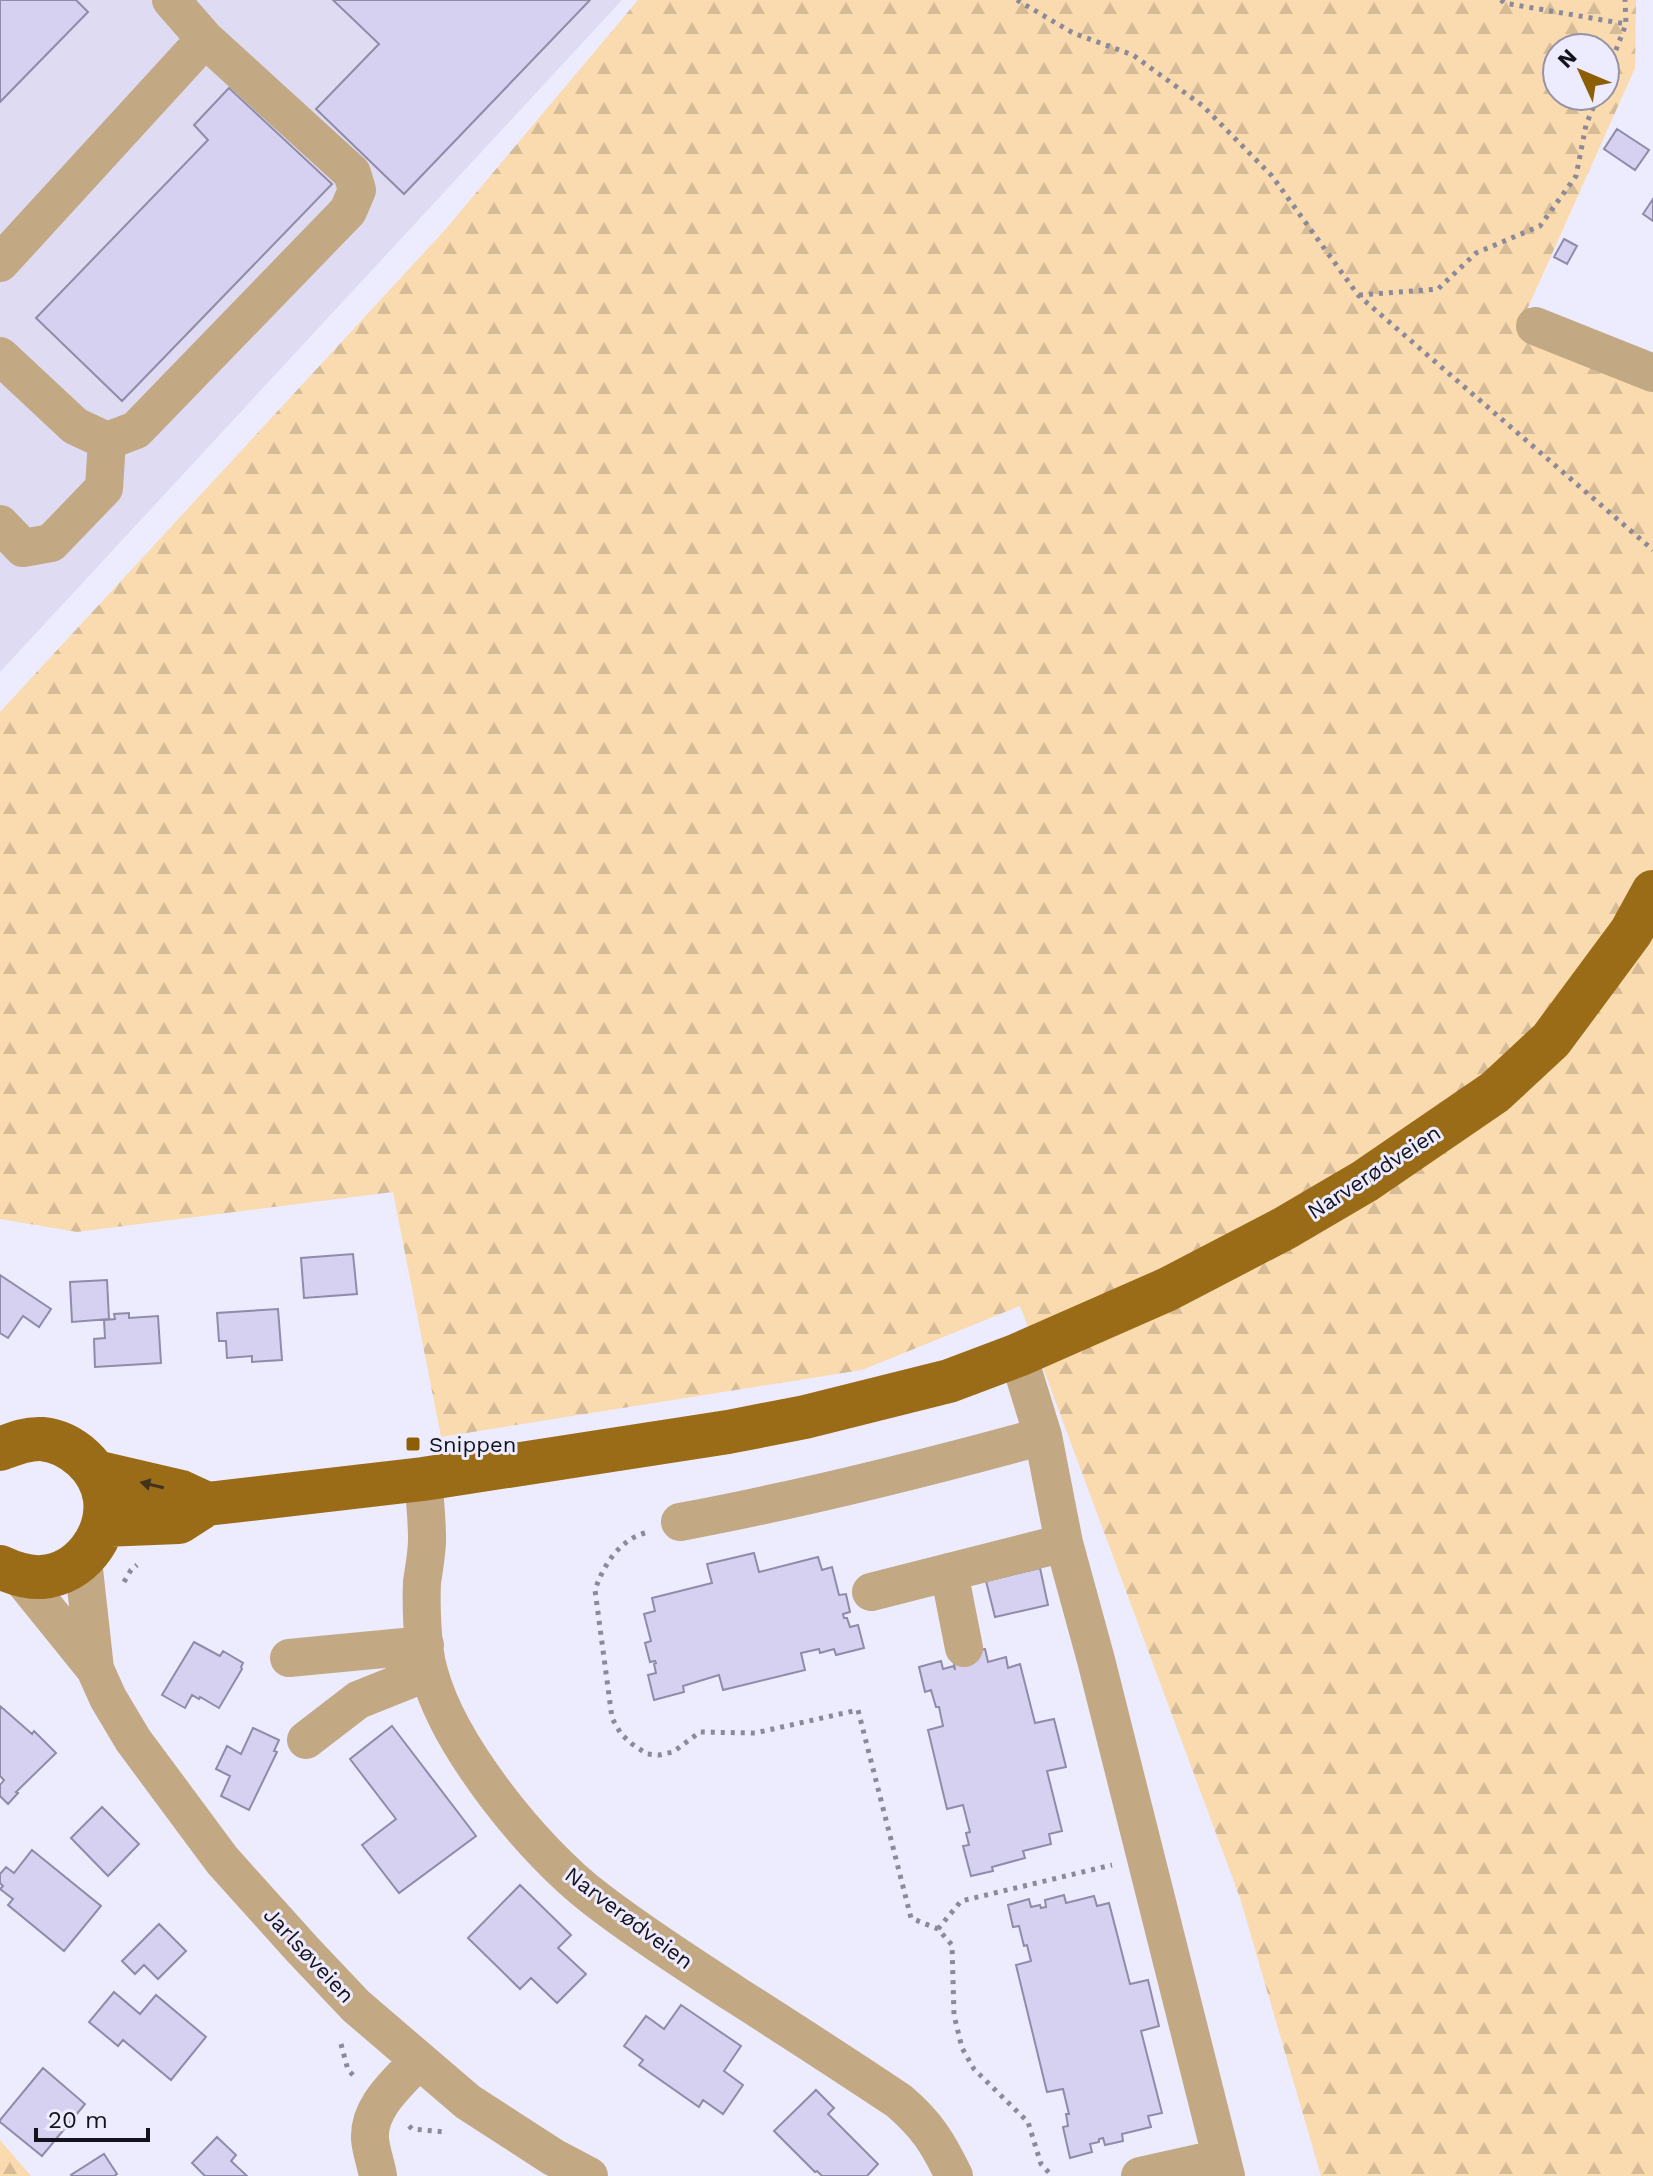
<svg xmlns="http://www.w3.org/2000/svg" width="1653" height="2176" font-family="'Work Sans',sans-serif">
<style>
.built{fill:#dedbf2}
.forest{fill:url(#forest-firs);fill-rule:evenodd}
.building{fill:#d6d1f1;stroke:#8f8ba9;stroke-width:2}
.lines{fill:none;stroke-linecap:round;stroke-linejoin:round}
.path{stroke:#8c8a99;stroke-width:5;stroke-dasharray:4 6;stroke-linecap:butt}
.minor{stroke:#c2a883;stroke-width:38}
.major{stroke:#9b6c18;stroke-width:44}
.oneway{fill:#43321b}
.poi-dot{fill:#8c5f04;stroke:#edebfe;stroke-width:3}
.labels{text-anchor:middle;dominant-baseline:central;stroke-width:6;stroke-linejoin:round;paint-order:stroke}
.street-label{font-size:22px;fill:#14121d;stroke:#edebfe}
.poi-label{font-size:22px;fill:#14121d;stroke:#edebfe;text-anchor:start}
</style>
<defs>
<pattern id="forest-firs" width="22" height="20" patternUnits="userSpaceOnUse" patternTransform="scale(2)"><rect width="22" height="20" fill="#fadbaf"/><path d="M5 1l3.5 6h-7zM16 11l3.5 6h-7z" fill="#d5bb96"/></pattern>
</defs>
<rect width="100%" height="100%" fill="#edebfe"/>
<path class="built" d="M0 0H622L0 672Z"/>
<path class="forest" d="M638 0H1636L1635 68 1518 330 1653 391V2176H1321L1240 1898 1020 1306 862 1370 441 1437 393 1192 77 1232 0 1219V712L444 231ZM1557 48H1605V96H1557Z
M0 2140 31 2176H0Z"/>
<path class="building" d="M0 0H76L88 12 0 102Z
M333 0H590L404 194 316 109 379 44Z
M229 88 332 184 122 401 36 318 208 140 194 125Z
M1617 129 1649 150 1635 170 1604 149Z
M1653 199V221L1643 214Z
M1564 239 1577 246 1567 264 1554 257Z
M353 1254 357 1294 304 1298 301 1258Z
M0 1275 51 1309 39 1327 23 1316 8 1338 0 1333Z
M107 1280 109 1319 72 1322 70 1282Z
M278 1309 282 1360 252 1362V1356L227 1358 226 1341H219L217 1313Z
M129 1313V1318L158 1316 161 1363 95 1367 94 1339 105 1338 104 1320 115 1319 114 1314Z
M754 1553 759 1572 818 1557 822 1570 832 1567 839 1595 846 1594 850 1612 843 1614 844 1618H847L850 1627 858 1625 864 1648 836 1655 834 1649 820 1653 819 1649 801 1653 805 1670 723 1690 719 1675 683 1686 684 1692 654 1700 648 1675 656 1673 654 1664 656 1663 655 1661 650 1662 645 1643 651 1641 644 1614 655 1611 652 1598 712 1583 707 1564Z
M1040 1568 1048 1605 995 1617 986 1581Z
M194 1642 218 1655 220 1656 223 1651 243 1663 241 1667 242 1669 219 1708 200 1697 199 1699 192 1695 185 1708 162 1695Z
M985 1649 988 1662 1006 1657 1008 1668 1020 1664 1035 1723 1054 1719 1066 1767 1047 1771 1062 1831 1049 1834 1051 1844 1023 1851 1025 1858 992 1867 993 1871 971 1876 963 1846 969 1845 966 1833 970 1832 963 1805 947 1809 928 1730 943 1726 939 1707H936L931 1690 925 1692 919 1667 941 1661 943 1669 954 1666 955 1670 953 1657Z
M0 1706 32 1734 34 1731 56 1753 16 1792 18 1793 8 1804 0 1796V1785L4 1780 0 1776Z
M392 1726 476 1836 399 1893 362 1845 396 1819 350 1759Z
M253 1728 279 1740 274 1751 277 1752 249 1810 221 1796 230 1776 216 1769 227 1746 241 1754Z
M102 1807 139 1844 108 1876 71 1838Z
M32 1850 101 1906 64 1951 8 1905 13 1899 0 1889 3 1886 0 1883V1874L6 1867 14 1873Z
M520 1885 571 1935 558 1948 586 1974 557 2003 531 1978 520 1989 468 1938Z
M1064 1895 1066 1903 1094 1896 1097 1906 1109 1903 1130 1984 1148 1980 1159 2026 1141 2031 1162 2113 1148 2116 1151 2127 1122 2134 1123 2141 1105 2145 1103 2138 1099 2139V2142L1090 2144 1092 2152 1070 2158 1063 2127 1068 2126 1066 2114H1069L1063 2089 1047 2092 1016 1965 1031 1961 1027 1945 1024 1946 1019 1926 1013 1927 1008 1905 1029 1899 1031 1907 1040 1905 1041 1908 1046 1907 1045 1900Z
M159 1924 186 1951 158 1979 144 1965 135 1974 122 1961Z
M114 1992 140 2014 156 1995 206 2037 171 2080 123 2040 118 2046 89 2022Z
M681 2005 741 2046 724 2071 743 2085 723 2114 703 2100 699 2107 639 2065 643 2060 624 2046 646 2016 664 2029Z
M43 2068 85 2104 42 2156 0 2122V2120Z
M816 2090 834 2108 828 2114 878 2164 867 2176H822L817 2171 815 2172 774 2131Z
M217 2137 236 2155 231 2161 247 2176H205L192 2163Z
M104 2154 117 2174 114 2176H72L71 2175Z"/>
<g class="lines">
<path class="path" d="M1017 0 1073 33 1133 55 1203 106 1272 176 1358 295 1653 550
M1501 0 1504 3 1626 24
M1605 78 1626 24 1625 0
M1359 295 1438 289 1476 253 1540 226 1576 176 1586 125 1598 96
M645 1533C619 1540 603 1566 595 1590L612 1718 621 1734 632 1744 647 1754 659 1755 673 1752 700 1732 755 1733 858 1710 911 1918 938 1929 952 1945 954 2015 962 2048 974 2069 1028 2122 1041 2164 1052 2176
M124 1582 131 1570 137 1565
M938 1929 961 1901 1112 1865
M341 2044 348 2070 356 2078
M409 2126 412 2129 445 2132"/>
<path class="minor" d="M0 263 205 39 171 0
M1535 326 1653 373
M0 356 75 426 107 441 136 430 348 211 357 190 352 173 205 39
M0 524 23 548 51 543 104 488 107 441
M1018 1355 1043 1436 1064 1543 1096 1660 1226 2176
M423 1479C425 1499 427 1519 427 1539 427 1554 424 1568 422 1582 421 1605 422 1649 429 1672 449 1747 534 1852 596 1899 641 1934 689 1964 736 1995 791 2030 845 2065 899 2101 927 2125 938 2143 954 2176
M680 1522C803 1499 923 1469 1043 1436
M83 1560 95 1669
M949 1572 964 1648
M19 1575 95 1669 108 1698 133 1740 222 1860 302 1949 356 2006 468 2102 553 2157 589 2176
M871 1592 1064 1543
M289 1658 425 1645
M306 1740 358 1700 428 1672
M378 2176C376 2164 371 2151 370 2139 368 2107 398 2083 418 2061
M1140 2176 1221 2158"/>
<path class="major" d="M0 1449C13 1444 27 1438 42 1439 72 1442 101 1468 105 1499 109 1537 80 1574 42 1577 27 1578 13 1573 0 1567
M95 1472 181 1492 207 1504
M103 1525 179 1522 207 1504 423 1479 728 1432 805 1417 949 1381 1018 1355 1168 1289 1285 1228 1365 1181 1495 1092 1551 1040 1631 932 1653 892"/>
</g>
<defs><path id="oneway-solid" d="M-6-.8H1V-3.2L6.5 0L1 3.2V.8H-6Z" transform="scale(2)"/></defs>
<use class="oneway" href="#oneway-solid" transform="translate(152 1485) rotate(-167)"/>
<rect class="poi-dot" x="405" y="1436" width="16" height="16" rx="4"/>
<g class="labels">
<g class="street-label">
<text transform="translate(1374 1172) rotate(-33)">Narverødveien</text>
<text transform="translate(629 1918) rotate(37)">Narverødveien</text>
<text transform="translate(309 1955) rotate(47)">Jarlsøveien</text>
</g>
<g class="poi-label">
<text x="429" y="1444">Snippen</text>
</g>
</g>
<g transform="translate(1581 72) rotate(314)"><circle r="38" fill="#edebfe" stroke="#9694a4" stroke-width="2"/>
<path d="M0-6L14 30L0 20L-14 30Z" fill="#8c5f04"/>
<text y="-12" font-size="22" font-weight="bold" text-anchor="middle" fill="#14121d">N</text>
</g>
<path d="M36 2128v12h112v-12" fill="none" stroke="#14121d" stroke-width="4"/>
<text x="48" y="2128" font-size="24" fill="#14121d" stroke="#edebfe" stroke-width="6" paint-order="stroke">20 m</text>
</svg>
